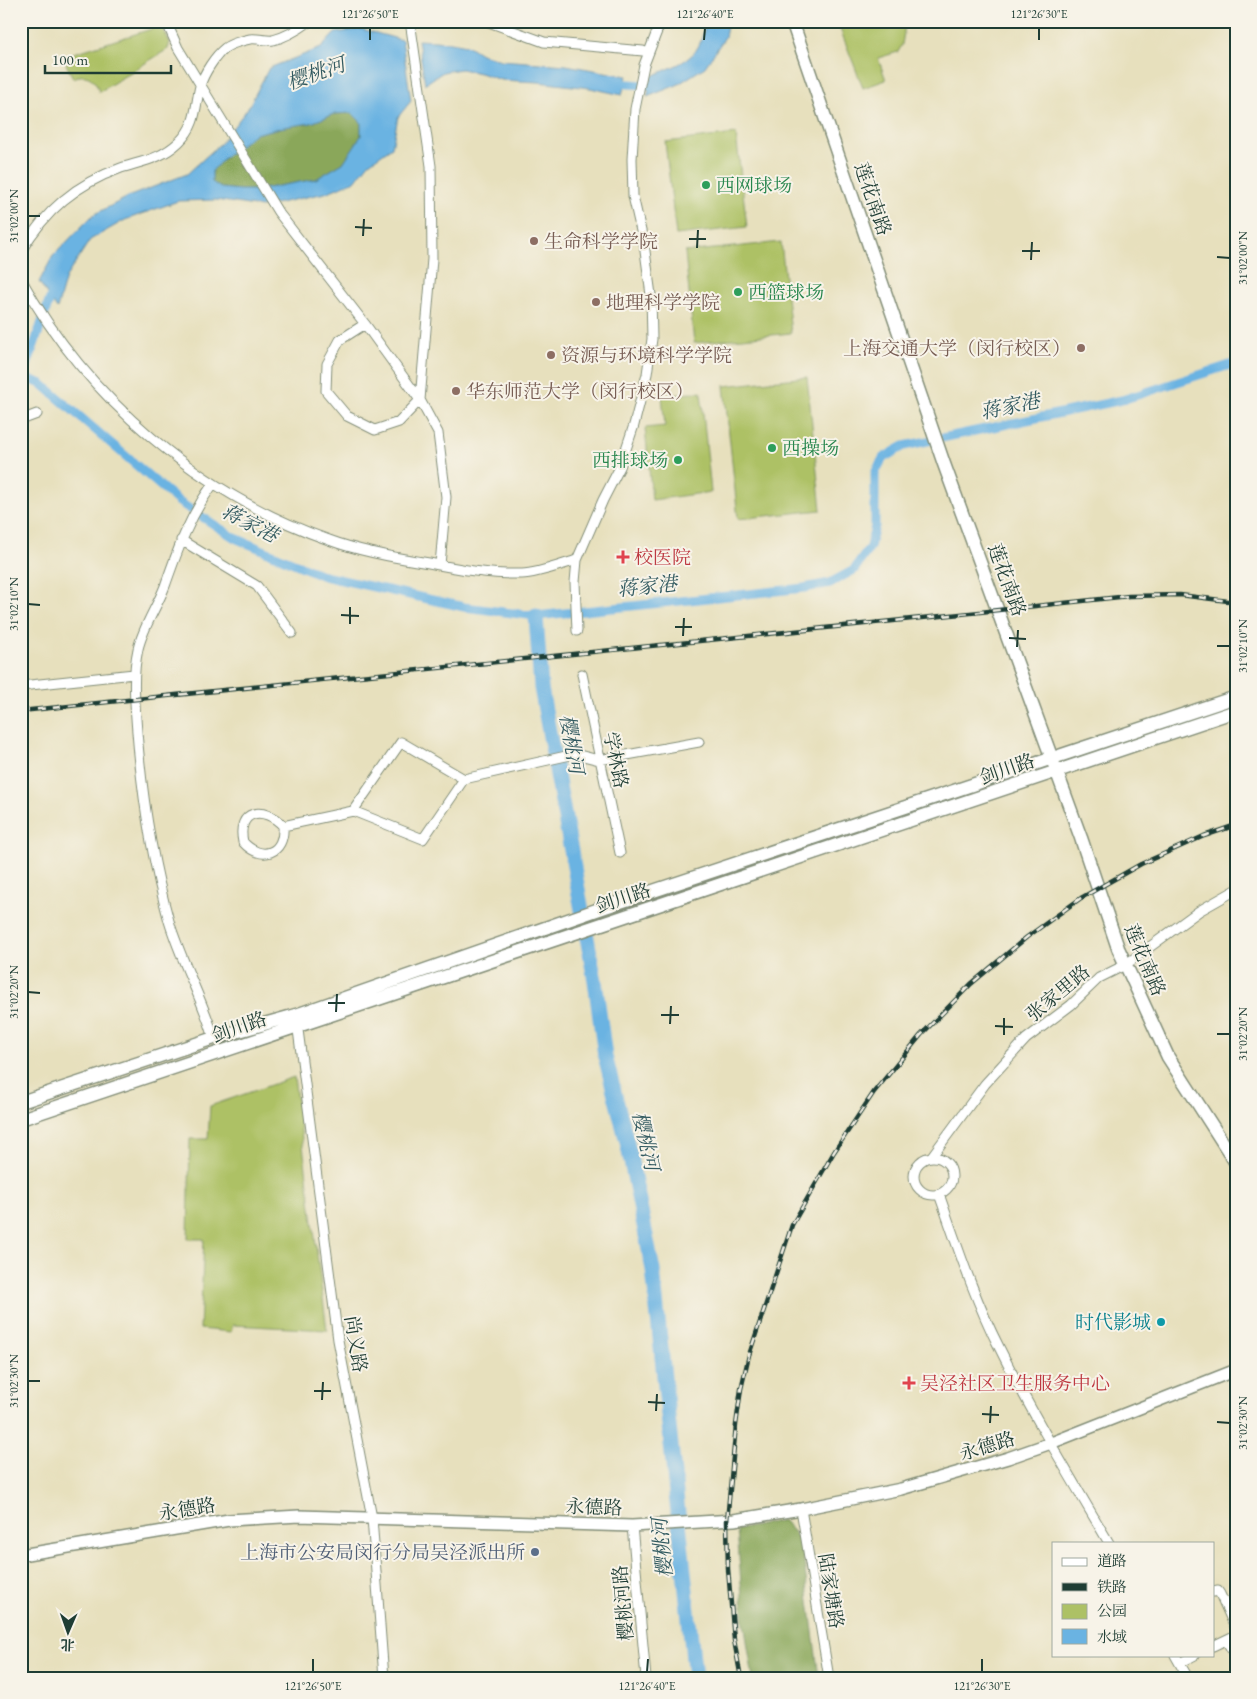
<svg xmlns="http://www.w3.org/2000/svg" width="1257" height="1699" font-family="'EB Garamond','Noto Serif SC',serif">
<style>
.green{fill:#adc165;stroke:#667f4c}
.forest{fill:#8aa75a;stroke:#547247}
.water{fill:#6ab3e2;stroke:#44788b;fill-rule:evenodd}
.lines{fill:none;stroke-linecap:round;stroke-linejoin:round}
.canal{stroke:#6ab3e2;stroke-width:9}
.river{stroke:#6ab3e2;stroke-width:15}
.street-casing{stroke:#838e78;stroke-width:11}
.secondary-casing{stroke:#838e78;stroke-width:14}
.primary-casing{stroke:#838e78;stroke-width:15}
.street{stroke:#fff;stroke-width:9}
.secondary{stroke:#fff;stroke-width:11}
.primary{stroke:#fff;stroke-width:12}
.rail-casing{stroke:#1f3d34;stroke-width:4.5}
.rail{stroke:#f7f3e8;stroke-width:2.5;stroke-dasharray:8;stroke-linecap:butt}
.ticks{fill:none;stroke:#1f3d34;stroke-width:2}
.leisure-dot{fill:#2e9e5b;stroke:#f7f3e8;stroke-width:2}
.education-dot{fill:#8d6e63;stroke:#f7f3e8;stroke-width:2}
.health-dot{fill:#e0444e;stroke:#f7f3e8;stroke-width:2}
.culture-dot{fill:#0f9aa8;stroke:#f7f3e8;stroke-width:2}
.service-dot{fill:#5c6f8a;stroke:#f7f3e8;stroke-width:2}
.labels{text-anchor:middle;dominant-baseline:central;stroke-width:4;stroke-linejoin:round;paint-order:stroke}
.leisure-label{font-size:19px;fill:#27864d;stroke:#f7f3e8;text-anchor:start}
.street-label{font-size:19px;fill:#1f3d34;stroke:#f7f3e8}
.education-label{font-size:19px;fill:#785e54;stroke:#f7f3e8;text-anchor:start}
.health-label{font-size:19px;fill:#be3a42;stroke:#f7f3e8;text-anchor:start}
.culture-label{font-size:19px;fill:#0d838f;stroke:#f7f3e8;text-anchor:end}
.service-label{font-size:19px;fill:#4e5e75;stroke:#f7f3e8;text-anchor:end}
.water-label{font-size:20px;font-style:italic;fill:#325a60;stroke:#f7f3e8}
.neatline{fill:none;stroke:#1f3d34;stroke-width:2}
.ticks-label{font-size:12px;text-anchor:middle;fill:#1f3d34}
</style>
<rect width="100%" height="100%" fill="#f7f3e8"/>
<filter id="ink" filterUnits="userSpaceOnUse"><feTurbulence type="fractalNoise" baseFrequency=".02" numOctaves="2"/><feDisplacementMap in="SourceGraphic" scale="10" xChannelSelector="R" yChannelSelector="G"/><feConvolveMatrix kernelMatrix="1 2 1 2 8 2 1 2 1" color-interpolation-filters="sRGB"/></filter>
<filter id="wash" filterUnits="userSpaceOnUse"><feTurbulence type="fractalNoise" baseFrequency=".0096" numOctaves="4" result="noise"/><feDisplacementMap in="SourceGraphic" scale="20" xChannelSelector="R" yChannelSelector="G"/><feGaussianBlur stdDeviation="1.12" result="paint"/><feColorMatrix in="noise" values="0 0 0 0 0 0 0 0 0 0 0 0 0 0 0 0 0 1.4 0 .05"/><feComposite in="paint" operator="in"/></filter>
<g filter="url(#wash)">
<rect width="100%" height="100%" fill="#e7e0bd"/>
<path class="green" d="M837 21H918L905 26 902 45 898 52 878 58 886 80 863 88Z
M161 26 170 42 168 49 99 92C96 79 87 72 73 78L66 64 71 54Z
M736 134 747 227 676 235 665 142Z
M781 242 791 333 694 343 685 252Z
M807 377 821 510 738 519 724 386Z
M701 392 711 492 652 500 645 428 665 426 662 396Z
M294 1077 327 1330 233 1325 231 1332 200 1329 204 1239H188L190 1139H208L210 1106Z"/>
<path class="forest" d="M352 113 361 122V136L343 163 316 179 257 190H240L221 188 212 182V171L225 157 255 134 284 127 311 123 334 114Z
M783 1520 797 1536 802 1547 819 1678H753L744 1623 737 1530Z"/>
<path class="water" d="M705 21H728L725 37 705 67 677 85 647 97 652 76C683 62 702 59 705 21Z
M361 29 402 40 411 101 398 117 392 147 369 163 355 181 325 193 261 207 216 200 178 201 125 220 90 240 66 277 57 309 39 282 53 256 93 215 130 196 187 174 221 143 248 108 269 68 321 48 335 33ZM352 113 361 122V136L343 163 316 179 257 190H240L221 188 212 182V171L225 157 255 134 284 127 311 123 334 114Z
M418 40 451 42 467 45 481 54 501 60 566 65 627 76 622 95 590 88 538 82 501 80 480 73 461 69 443 72 425 84Z"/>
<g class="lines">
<path class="canal" d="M615 83 657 86 661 84
M23 377 53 290
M21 378 23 377 42 384 179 502 235 538 324 576 464 607 536 616 804 588 830 583 854 570 870 547 875 526V473L883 458 904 446 1122 400 1236 363"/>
<path class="river" d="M536 616 541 688 595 981 605 1056 627 1142 653 1270 695 1678"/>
</g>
</g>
<g filter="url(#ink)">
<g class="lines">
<defs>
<path id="street" d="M166 21 178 48 278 212 365 324 340 340 327 364 326 391 347 416 375 430 399 422 420 400 432 259 431 166 410 21
M486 21 544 42 643 51
M21 251C46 210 76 184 121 168 143 161 161 159 179 142 197 125 195 107 200 86 204 73 215 56 225 48 230 44 244 40 250 39 258 38 266 41 273 40 286 37 299 29 310 21
M21 279C87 399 201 495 329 540 361 552 396 558 429 563 459 569 491 575 522 574 537 574 563 564 577 560
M365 324 420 400 438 433 446 497 440 565
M21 420 37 414
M213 484C189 517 178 549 165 586 157 607 143 627 138 649 132 676 135 704 137 732 142 795 152 860 169 921 181 961 202 998 214 1038
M181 540 257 586 292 633
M577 631 575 582 577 560 603 500 620 467 634 425 647 374 652 339 651 295 644 244 633 196 632 159 635 109 644 65 661 21
M582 674 620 853
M21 686 134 674
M353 811 401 742 464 779 575 754 599 760 699 742
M283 826C285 854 261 862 243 842 236 810 264 805 283 826L353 811 423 839 464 779
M297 1022 338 1340 372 1518 384 1678
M932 1156 985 1084 1026 1039 1071 1005 1099 978 1125 965 1199 911 1236 890
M914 1176a19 19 0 1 1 38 0a19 19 0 1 1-38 0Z
M939 1194C957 1245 974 1298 999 1347 1032 1414 1071 1478 1109 1543
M801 1509 829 1678
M632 1526 646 1678
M1213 1592 1218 1591 1220 1594 1236 1629
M1226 1640 1236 1657
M1213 1646 1236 1635
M1175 1655 1188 1678
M1180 1663 1195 1655"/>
<path id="secondary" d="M21 1555 229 1520 299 1516 632 1526 734 1520 801 1509 901 1489 1008 1458 1051 1443 1236 1370"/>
<path id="primary" d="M792 21 944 464 1081 838 1118 948 1168 1057 1236 1163
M21 1102 214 1038 296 1015 605 907 1236 697
M21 1119 1236 711"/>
</defs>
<use href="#street" class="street-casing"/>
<use href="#secondary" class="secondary-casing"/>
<use href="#primary" class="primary-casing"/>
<use href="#street" class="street"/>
<use href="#secondary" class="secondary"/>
<use href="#primary" class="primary"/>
<defs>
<path id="rail" d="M21 711 980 612 1129 596 1180 595 1236 602
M741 1678 734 1640 728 1569 727 1521 736 1425 741 1389 749 1355 792 1225 834 1152 874 1092 921 1035 971 984 1027 937 1081 898 1141 864 1204 836 1236 825"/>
</defs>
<use href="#rail" class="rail-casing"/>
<use href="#rail" class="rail"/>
</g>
</g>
<path class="ticks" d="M370 40V28M704 40 705 28M1039 40V28M28 216H40M355 227 372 228M363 236 364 219M689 239H706M697 248 698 230M1022 251H1040M1217 257 1230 258M1031 260 1032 242M28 604 40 605M341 615 359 616M350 624V607M675 627H692M683 636 684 618M1009 638 1026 639M1217 646H1230M1017 647 1018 630M28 992 40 993M328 1003H345M336 1012 337 994M661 1015H679M670 1024 671 1006M995 1026 1013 1027M1217 1034H1230M1004 1035V1018M28 1381H40M314 1391H331M322 1400 323 1382M648 1402 665 1403M656 1411 657 1394M982 1414 999 1415M1217 1422 1230 1423M990 1423 991 1406M313 1672V1659M647 1672 648 1659M982 1672V1659"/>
<g class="leisure-dot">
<circle cx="706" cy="185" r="5"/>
<circle cx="738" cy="292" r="5"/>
<circle cx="772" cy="448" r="5"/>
<circle cx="678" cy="460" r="5"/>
</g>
<g class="education-dot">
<circle cx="534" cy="241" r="5"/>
<circle cx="596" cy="302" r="5"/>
<circle cx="1081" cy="348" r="5"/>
<circle cx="551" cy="355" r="5"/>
<circle cx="456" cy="391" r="5"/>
</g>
<g class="health-dot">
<path d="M620.5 549.5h5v5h5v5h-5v5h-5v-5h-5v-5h5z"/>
<path d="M906.5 1375.5h5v5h5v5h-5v5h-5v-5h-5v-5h5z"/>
</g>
<circle class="culture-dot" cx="1161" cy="1322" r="5"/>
<circle class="service-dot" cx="535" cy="1552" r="5"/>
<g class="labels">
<g class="leisure-label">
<text x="716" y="185">西网球场</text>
<text x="748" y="292">西篮球场</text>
<text x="782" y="448">西操场</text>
<text x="668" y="460" text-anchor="end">西排球场</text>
</g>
<g class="street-label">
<text transform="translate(873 199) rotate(71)">莲花南路</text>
<text transform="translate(1007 580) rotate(70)">莲花南路</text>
<text transform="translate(616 760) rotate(78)">学林路</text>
<text transform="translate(1007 769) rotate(-19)">剑川路</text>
<text transform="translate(623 898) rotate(-18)">剑川路</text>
<text transform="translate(1145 960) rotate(67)">莲花南路</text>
<text transform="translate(1058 993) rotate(-40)">张家里路</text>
<text transform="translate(239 1027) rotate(-19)">剑川路</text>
<text transform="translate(356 1344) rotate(81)">尚义路</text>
<text transform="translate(987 1446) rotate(-17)">永德路</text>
<text transform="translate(594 1507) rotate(2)">永德路</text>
<text transform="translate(187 1509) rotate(-9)">永德路</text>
<text transform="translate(831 1591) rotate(81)">陆家塘路</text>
<text transform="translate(623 1603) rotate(-95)">樱桃河路</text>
</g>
<g class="education-label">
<text x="544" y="241">生命科学学院</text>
<text x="606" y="302">地理科学学院</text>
<text x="1071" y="348" text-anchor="end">上海交通大学（闵行校区）</text>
<text x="561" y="355">资源与环境科学学院</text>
<text x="466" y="391">华东师范大学（闵行校区）</text>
</g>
<g class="health-label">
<text x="634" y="557">校医院</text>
<text x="920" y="1383">吴泾社区卫生服务中心</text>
</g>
<g class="culture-label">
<text x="1151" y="1322">时代影城</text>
</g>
<g class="service-label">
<text x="525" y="1552">上海市公安局闵行分局吴泾派出所</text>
</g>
<g class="water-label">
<text transform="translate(316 73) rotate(-19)">樱桃河</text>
<text transform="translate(1010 406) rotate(-12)">蒋家港</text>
<text transform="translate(250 523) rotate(27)">蒋家港</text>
<text transform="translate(647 586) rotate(-6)">蒋家港</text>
<text transform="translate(572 744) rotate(80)">樱桃河</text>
<text transform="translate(646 1141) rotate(77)">樱桃河</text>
<text transform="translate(662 1548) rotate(-96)">樱桃河</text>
</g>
</g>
<rect width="1257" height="1699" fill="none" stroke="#f7f3e8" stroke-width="55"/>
<rect x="1052" y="1542" width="162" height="115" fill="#f7f3e8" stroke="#a1aaa0"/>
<rect x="1062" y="1558" width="25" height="8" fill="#ffffff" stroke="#a1aaa0"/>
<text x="1097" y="1566" font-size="15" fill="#1f3d34">道路</text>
<rect x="1062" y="1583" width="25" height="8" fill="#1f3d34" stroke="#a1aaa0"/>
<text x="1097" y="1592" font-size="15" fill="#1f3d34">铁路</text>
<rect x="1062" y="1604" width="25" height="15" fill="#adc165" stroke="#a1aaa0"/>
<text x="1097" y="1616" font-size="15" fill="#1f3d34">公园</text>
<rect x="1062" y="1629" width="25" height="15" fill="#6ab3e2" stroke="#a1aaa0"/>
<text x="1097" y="1642" font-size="15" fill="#1f3d34">水域</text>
<g transform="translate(68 1632) rotate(182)" stroke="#f7f3e8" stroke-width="4" paint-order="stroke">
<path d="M0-4L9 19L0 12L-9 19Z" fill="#1f3d34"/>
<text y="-8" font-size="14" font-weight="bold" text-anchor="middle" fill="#1f3d34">北</text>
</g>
<path d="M45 65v8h126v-8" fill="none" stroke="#1f3d34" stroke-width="2.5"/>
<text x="52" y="65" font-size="15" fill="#1f3d34" stroke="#f7f3e8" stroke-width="4" paint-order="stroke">100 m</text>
<rect x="28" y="28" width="1202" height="1644" class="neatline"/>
<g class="ticks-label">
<text x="370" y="18">121°26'50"E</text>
<text x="705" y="18">121°26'40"E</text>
<text x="1039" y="18">121°26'30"E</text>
<text transform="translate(14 216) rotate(-90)" y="4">31°02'00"N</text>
<text transform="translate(1243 258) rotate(-90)" y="4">31°02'00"N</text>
<text transform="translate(14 604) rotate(-90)" y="4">31°02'10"N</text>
<text transform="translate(1243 646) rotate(-90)" y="4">31°02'10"N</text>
<text transform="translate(14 992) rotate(-90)" y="4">31°02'20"N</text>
<text transform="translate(1243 1034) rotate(-90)" y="4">31°02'20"N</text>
<text transform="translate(14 1381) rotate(-90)" y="4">31°02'30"N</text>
<text transform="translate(1243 1423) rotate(-90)" y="4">31°02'30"N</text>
<text x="313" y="1690">121°26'50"E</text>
<text x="647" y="1690">121°26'40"E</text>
<text x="982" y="1690">121°26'30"E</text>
</g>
</svg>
